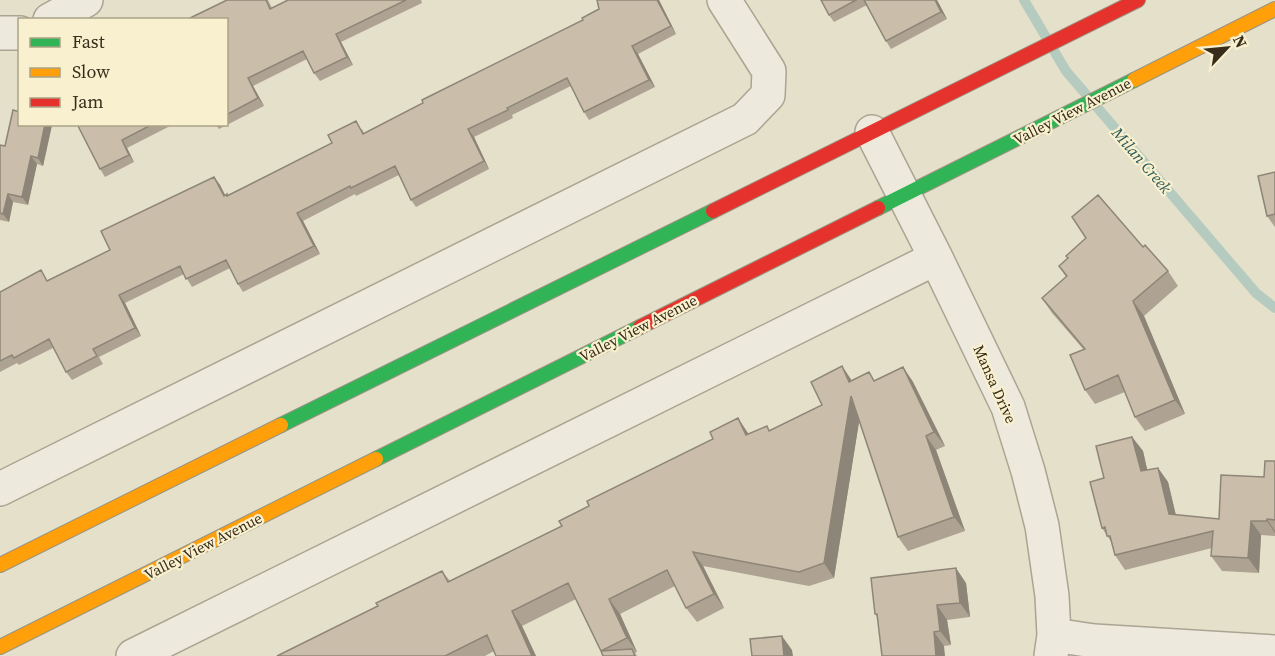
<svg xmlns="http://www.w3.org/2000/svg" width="1275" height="656" font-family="'Source Serif 4',serif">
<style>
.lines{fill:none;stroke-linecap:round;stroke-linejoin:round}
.stream{stroke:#b5cbc0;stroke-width:10}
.street-casing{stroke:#aaa493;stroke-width:36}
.fast-casing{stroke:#9a9383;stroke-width:16}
.slow-casing{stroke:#9a9383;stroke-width:16}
.jam-casing{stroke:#9a9383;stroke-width:16}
.street{stroke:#ede9dc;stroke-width:33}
.fast{stroke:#30b455;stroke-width:14}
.slow{stroke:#ff9f0a;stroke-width:14}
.jam{stroke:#e5322d;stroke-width:14}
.wall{fill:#aea392}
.shaded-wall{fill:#8d8577}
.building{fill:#cabeaa;stroke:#8d8577;stroke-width:1.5}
.labels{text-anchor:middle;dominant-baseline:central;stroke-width:4.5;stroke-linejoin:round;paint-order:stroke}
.street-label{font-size:15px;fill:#392c1b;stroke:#f8f0ce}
.water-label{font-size:16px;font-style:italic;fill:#29595a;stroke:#f8f0ce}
</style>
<rect width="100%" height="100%" fill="#e5e0c9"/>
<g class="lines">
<path class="stream" d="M1024 0 1066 71 1256 293 1275 308"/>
<defs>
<path id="street" d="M50 20 86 0
M0 33H20
M872 132 936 258 1008 407 1028 471 1042 526 1052 596 1054 635 1051 656
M0 489 745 119 768 95 769 71 724 0
M1054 635 1094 641 1275 652
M133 656 936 258"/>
<path id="fast" d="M878 208 1134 80
M281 425 713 211
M376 459 640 327"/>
<path id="slow" d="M1134 80 1275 9
M0 565 281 425
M0 647 376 459"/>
<path id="jam" d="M713 211 1138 0
M640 327 878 208"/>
</defs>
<use href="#street" class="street-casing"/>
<use href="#fast" class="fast-casing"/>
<use href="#slow" class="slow-casing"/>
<use href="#jam" class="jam-casing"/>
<use href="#street" class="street"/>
<use href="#fast" class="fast"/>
<use href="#slow" class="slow"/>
<use href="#jam" class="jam"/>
</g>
<path class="wall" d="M227 0H268L272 8 288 0H421L422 3 341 42 353 65 320 81 314 73 307 59 253 86 264 106 219 129 215 124H226Z
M597 0H659L676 34 638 54 655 87 589 120 584 112 571 86 512 115 513 118 474 137 489 169 416 207 411 200 399 175 356 196 355 194 303 221 320 254 243 292 238 284 230 268 192 287 184 274 125 303 141 336 99 357 103 364 72 380 66 372 53 348 19 365 17 363 0 372V292L48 280 110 250 214 177 220 185 225 195H228L362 129 364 133 583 20 599 9Z
M821 0H937L947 19 891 49 886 41 867 5 834 22 829 15Z
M20 124H52V125L43 166 37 164 28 205 13 202 9 222 0 220V145L5 146Z
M77 124H174L127 148 134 162 105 177 100 169Z
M1275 172V227L1267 216Z
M1143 247 1168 271 1178 286 1144 316 1185 414 1145 431 1135 417 1125 392 1095 404 1085 390 1084 350 1052 313 1042 298 1066 277 1059 266Z
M842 366 852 381 869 372 875 381 903 367 913 382 945 446 936 450 965 531 908 551 898 537 859 421 834 578 809 586 703 566 724 608 697 622 686 608 675 586 620 614 637 652 635 653 637 656H603L576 599 522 626 536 656H496L494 651 485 656H277L378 606 442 571 450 581 749 434 770 430 822 405Z
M1132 437 1143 451 1147 470 1158 468 1168 482 1176 515 1219 519 1264 477 1275 461V536L1261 535 1259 573 1222 571 1211 556 1212 548 1125 570 1115 555 1112 543 1102 528 1104 478Z
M966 583 970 617 947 620 951 645 944 646 878 618 875 614Z"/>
<path class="shaded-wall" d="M657 0H659L676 34 671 26Z
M935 0H937L947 19 941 12Z
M336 34 341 42 353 65 347 57Z
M632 46 638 54 655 87 649 80Z
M248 78 253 86 264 106 258 98Z
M45 124H52V125L43 166 38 158Z
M468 129 474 137 489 169 484 161Z
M122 140 127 148 134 162 129 155Z
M31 156 37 164 28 205 22 197Z
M214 177 220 185 229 203 224 196Z
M8 194 13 202 9 222 3 214Z
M297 213 303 221 320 254 314 246Z
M119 295 125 303 141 336 135 328Z
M1133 301 1144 316 1185 414 1175 400Z
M842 366 852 381 849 382Z
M903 367 913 382 945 446 934 432Z
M851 396 861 410 834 578 824 563Z
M738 418 748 433 756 450 746 435Z
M926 436 936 450 965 531 954 517Z
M1132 437 1143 451 1151 486 1141 471Z
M1158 468 1168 482 1179 529 1169 514Z
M1267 519 1275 531V533L1267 521Z
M1251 521 1261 535 1259 573 1248 558Z
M693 552 703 566 724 608 714 594Z
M956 568 966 583 970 617 960 603Z
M609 599 620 614 637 652 627 638Z
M937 605 947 620 951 645 940 631Z
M512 611 522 626 536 656H532Z
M934 632 944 646 945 656H936Z
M782 636 792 650 793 656H784Z"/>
<path class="building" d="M227 0H266L270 9 288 0H406L336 34 347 57 314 73 303 51 248 78 258 98 226 115V20H186Z
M597 0H657L671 26 632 46 649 80 584 112 567 78 507 108 508 110 468 129 484 161 411 200 395 166 351 188 350 186 297 213 314 246 238 284 226 260 186 279 180 266 119 295 135 328 93 349 97 356 66 372 49 339 14 358 12 355 0 361V292L41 270 47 281 110 250 101 231 214 177 224 196 227 194V196L332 143 328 135 356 121 363 134 423 103 422 100 583 20 582 18 599 9Z
M821 0H856L829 15Z
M864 0H935L941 12 886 41Z
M13 110 20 112V124H45L38 158 31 156 22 197 8 194 3 214 0 213V145L5 146Z
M77 124H153L122 140 129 155 100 169Z
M1275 172V214L1267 216 1258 176Z
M1098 195 1143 247 1145 245 1168 271 1133 301 1175 400 1135 417 1118 375 1085 390 1070 355 1085 349 1042 298 1067 276 1059 266 1068 258 1066 256 1086 238 1072 217Z
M842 366 849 382 869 372 874 381 903 367 934 432 926 436 954 517 898 537 851 396 824 563 799 572 693 552 714 594 686 608 667 570 609 599 627 638 601 651 568 583 512 611 532 656H496L487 635 445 656H277L378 606 376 603 442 571 448 582 562 526 559 521 589 506 587 501 713 439 710 432 738 418 746 435 767 426 769 431 822 405 811 382Z
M1132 437 1141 471 1158 468 1169 514 1219 519 1221 475 1264 477 1265 461H1275V520L1267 519V521H1251L1248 558 1211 556 1213 531 1115 555 1110 536H1107L1105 527 1102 528 1090 482 1104 478 1096 446Z
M956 568 960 603 937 605 940 631 934 632 936 656H882L877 614H875L871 578Z
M782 636 784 656H752L750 639Z
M632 649 635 656H603L601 651Z"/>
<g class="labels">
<g class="street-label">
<text transform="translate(1072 111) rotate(-27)">Valley View Avenue</text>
<text transform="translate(638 328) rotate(-27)">Valley View Avenue</text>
<text transform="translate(995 384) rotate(66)">Mansa Drive</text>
<text transform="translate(203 546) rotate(-27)">Valley View Avenue</text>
</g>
<g class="water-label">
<text transform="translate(1142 160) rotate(49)">Milan Creek</text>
</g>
</g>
<rect x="18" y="18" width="210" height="108" fill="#f8f0ce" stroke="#aca286" stroke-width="1.5"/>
<rect x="30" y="38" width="30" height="9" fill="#30b455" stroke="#aca286" stroke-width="1.5"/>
<text x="72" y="48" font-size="18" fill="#392c1b">Fast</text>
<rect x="30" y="68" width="30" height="9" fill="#ff9f0a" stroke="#aca286" stroke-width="1.5"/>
<text x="72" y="78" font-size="18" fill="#392c1b">Slow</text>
<rect x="30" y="98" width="30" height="9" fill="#e5322d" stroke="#aca286" stroke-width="1.5"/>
<text x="72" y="108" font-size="18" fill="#392c1b">Jam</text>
<g transform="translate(1227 48) rotate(64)" stroke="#f8f0ce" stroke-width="4.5" paint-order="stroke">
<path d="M0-4.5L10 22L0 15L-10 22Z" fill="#392c1b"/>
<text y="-9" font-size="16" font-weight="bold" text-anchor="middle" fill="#392c1b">N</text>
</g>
</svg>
